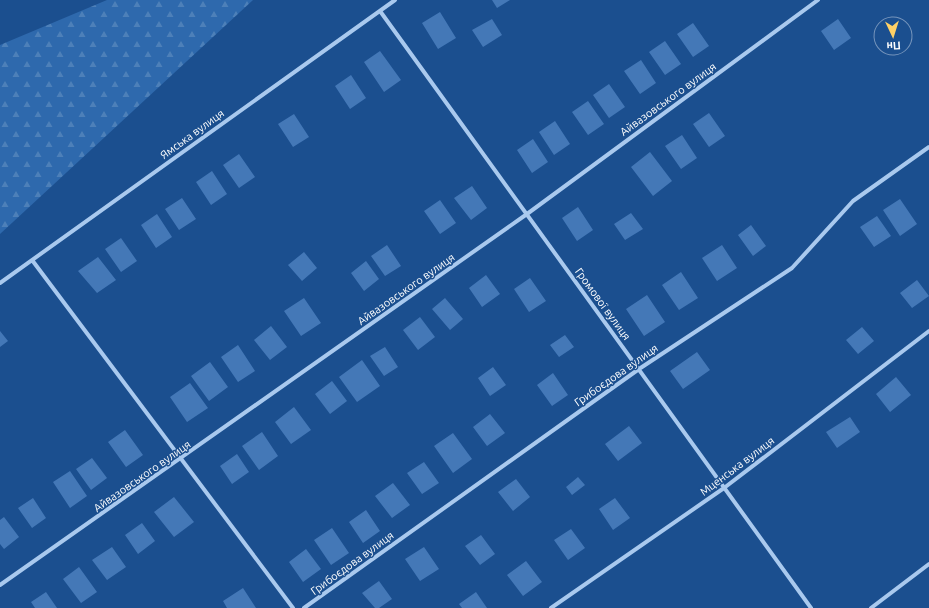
<svg xmlns="http://www.w3.org/2000/svg" width="929" height="608" font-family="Ubuntu,sans-serif">
<style>
.forest{fill:url(#forest-firs)}
.building{fill:#4478b7}
.lines{fill:none;stroke-linecap:round;stroke-linejoin:round}
.minor{stroke:#a9c9ee;stroke-width:4}
.labels{text-anchor:middle;dominant-baseline:central;stroke-width:3;stroke-linejoin:round;paint-order:stroke}
.street-label{font-size:11px;fill:#fff;stroke:#1b4f8f}
</style>
<defs>
<pattern id="forest-firs" width="22" height="20" patternUnits="userSpaceOnUse"><rect width="22" height="20" fill="#2e69ad"/><path d="M5 1l3.5 6h-7zM16 11l3.5 6h-7z" fill="#4d80b9"/></pattern>
</defs>
<rect width="100%" height="100%" fill="#1b4f8f"/>
<path class="forest" d="M107 0H253L0 234V45Z"/>
<path class="building" d="M492 0H510L497 8Z
M440 12 456 38 438 49 422 23Z
M492 19 502 35 483 47 472 30Z
M838 19 851 38 834 50 821 31Z
M693 23 709 46 693 57 677 34Z
M665 41 681 64 665 75 649 52Z
M380 51 401 80 384 92 364 62Z
M641 60 656 83 640 94 624 71Z
M351 75 366 98 350 109 335 86Z
M609 84 625 107 609 118 593 95Z
M588 101 604 124 588 135 572 112Z
M709 113 725 136 709 147 693 124Z
M294 114 309 137 293 147 278 124Z
M555 121 570 144 554 155 539 132Z
M682 135 697 158 681 169 665 146Z
M533 139 548 162 532 173 517 150Z
M650 152 672 181 653 196 631 167Z
M239 154 255 177 239 188 223 165Z
M212 171 227 194 211 205 196 182Z
M472 186 487 208 471 220 454 198Z
M182 198 196 219 179 230 165 209Z
M900 199 917 224 900 236 883 210Z
M440 200 456 223 440 234 424 211Z
M578 207 593 230 577 241 562 218Z
M631 213 643 229 625 240 614 224Z
M157 214 172 237 156 248 141 225Z
M877 216 891 236 874 247 860 227Z
M751 225 766 246 753 256 738 235Z
M121 238 137 261 121 272 105 249Z
M387 245 401 266 385 276 371 256Z
M722 245 737 268 717 281 702 258Z
M304 252 317 268 302 281 288 265Z
M98 257 116 280 97 293 78 271Z
M366 261 379 279 364 291 351 273Z
M681 272 698 298 679 310 662 285Z
M486 275 500 294 482 307 469 288Z
M530 278 546 301 529 312 514 289Z
M917 280 929 296 912 308 900 293Z
M647 295 665 322 644 336 626 309Z
M304 298 321 323 301 336 284 311Z
M445 298 463 319 450 330 432 309Z
M420 317 435 337 418 350 403 330Z
M271 326 287 347 270 360 254 340Z
M862 327 874 341 858 354 846 340Z
M0 331 8 341 0 347Z
M565 335 574 347 559 357 550 345Z
M238 345 255 371 238 382 221 357Z
M385 347 398 367 384 376 370 356Z
M697 352 710 370 683 389 670 371Z
M362 360 380 386 357 402 339 377Z
M210 362 228 387 209 401 191 376Z
M493 367 506 385 490 396 478 378Z
M553 373 568 395 552 406 537 385Z
M896 377 911 395 890 412 876 394Z
M332 381 347 401 330 414 315 394Z
M190 383 208 408 187 422 170 397Z
M294 407 311 430 291 444 275 422Z
M490 414 505 433 487 446 473 427Z
M850 417 860 432 837 448 826 432Z
M629 426 642 443 618 461 605 444Z
M125 430 143 455 126 467 108 442Z
M262 432 278 456 259 470 242 446Z
M453 433 472 459 453 473 434 446Z
M237 454 249 472 232 484 220 466Z
M92 458 107 478 91 490 76 469Z
M424 462 439 483 422 494 407 473Z
M70 471 87 496 70 508 53 482Z
M578 477 585 485 572 495 566 487Z
M516 479 530 497 513 511 498 492Z
M393 483 410 505 392 518 375 496Z
M174 497 194 522 174 537 154 512Z
M33 498 46 518 32 528 18 508Z
M615 498 630 518 613 530 599 509Z
M366 510 380 531 363 543 349 522Z
M4 517 19 537 4 549 0 544V520Z
M142 523 155 541 138 554 125 535Z
M332 528 349 553 331 565 314 540Z
M571 529 585 548 568 560 554 540Z
M481 535 495 554 480 565 465 546Z
M112 547 126 567 107 580 92 560Z
M424 547 439 569 420 581 405 559Z
M306 549 321 569 303 582 289 562Z
M526 561 542 582 523 596 507 575Z
M79 567 97 592 81 603 63 579Z
M379 581 392 599 379 608H375L362 593Z
M243 588 256 608H227L223 601Z
M46 592 57 608H35L31 602Z
M476 592 487 608H462L459 604Z"/>
<g class="lines">
<path class="minor" d="M380 11 811 608
M32 260 293 608
M0 283 395 0
M0 585 527 214 818 0
M304 608 639 369 792 268 853 201 929 147
M551 608 724 488 929 331
M871 608 929 564"/>
</g>
<g class="labels">
<g class="street-label">
<text transform="translate(668 99) rotate(-36)">Айвазовського вулиця</text>
<text transform="translate(192 134) rotate(-36)">Ямська вулиця</text>
<text transform="translate(406 289) rotate(-35)">Айвазовського вулиця</text>
<text transform="translate(603 304) rotate(54)">Громової вулиця</text>
<text transform="translate(616 375) rotate(-35)">Грибоєдова вулиця</text>
<text transform="translate(737 466) rotate(-37)">Мценська вулиця</text>
<text transform="translate(142 476) rotate(-35)">Айвазовського вулиця</text>
<text transform="translate(352 563) rotate(-36)">Грибоєдова вулиця</text>
</g>
</g>
<g transform="translate(893 36) rotate(176)"><circle r="19" fill="#1b4f8f" stroke="#7695bc"/>
<path d="M0-3L7 15L0 10L-7 15Z" fill="#ffd166"/>
<text y="-6" font-size="11" font-weight="bold" text-anchor="middle" fill="#ffffff">Пн</text>
</g>
</svg>
